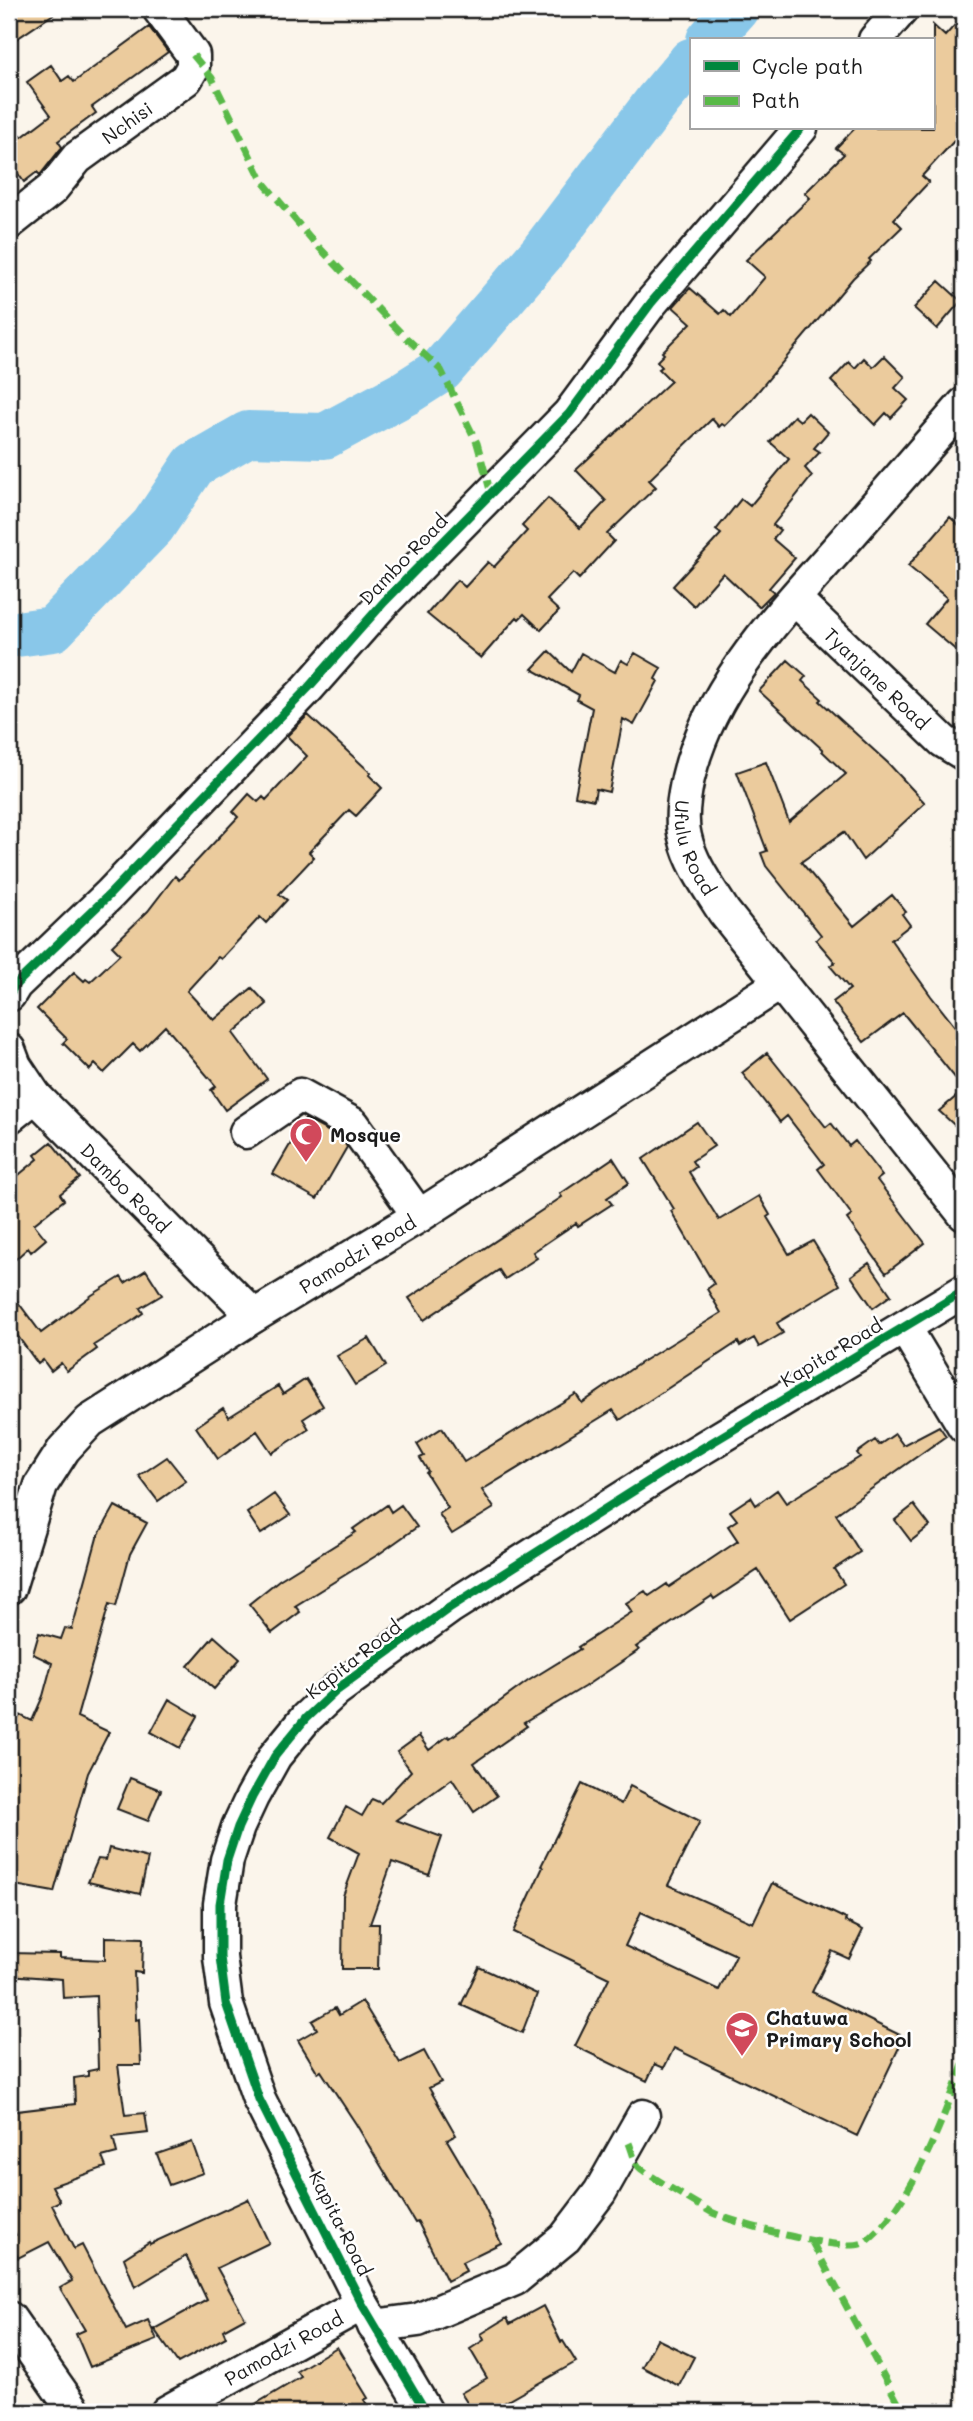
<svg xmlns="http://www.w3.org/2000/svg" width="973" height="2421" font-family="Mali,sans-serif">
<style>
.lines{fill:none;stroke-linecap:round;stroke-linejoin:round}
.river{stroke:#89c7e9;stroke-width:46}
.building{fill:#ebcb9d;stroke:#1c1c1c;stroke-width:2;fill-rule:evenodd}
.minor-casing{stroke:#1c1c1c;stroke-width:37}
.minor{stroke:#fff;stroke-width:32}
.quiet{stroke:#58b947;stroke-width:7;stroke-dasharray:14 7;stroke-linecap:butt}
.cycleway-casing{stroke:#fff;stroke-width:13}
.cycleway{stroke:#00873e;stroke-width:9}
.labels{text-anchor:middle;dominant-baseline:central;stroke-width:5;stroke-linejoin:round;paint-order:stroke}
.street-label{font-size:19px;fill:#1c1c1c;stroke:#fff}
.poi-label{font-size:19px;font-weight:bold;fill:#1c1c1c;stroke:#fff;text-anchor:start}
</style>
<rect width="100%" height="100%" fill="#fbf5eb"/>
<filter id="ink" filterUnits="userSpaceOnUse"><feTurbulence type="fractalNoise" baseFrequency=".0143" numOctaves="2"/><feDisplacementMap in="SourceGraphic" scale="14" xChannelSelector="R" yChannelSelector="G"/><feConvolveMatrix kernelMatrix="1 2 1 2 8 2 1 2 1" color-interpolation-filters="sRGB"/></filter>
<g filter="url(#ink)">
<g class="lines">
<path class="river" d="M709 40 736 9
M9 635 53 629 153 526 194 465 248 434 325 436 405 393 441 370 542 253 658 100 691 61"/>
</g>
<path class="building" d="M9 9H61L9 44Z
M964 15V130L922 176 929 182 894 219 902 227 869 259 871 261 853 278 750 401 725 426 722 424 719 427 712 419 649 480 656 487 607 534 614 541 579 579 573 573 547 600 559 611 541 630 524 614 519 619 517 617 481 658 427 614 457 580 465 587 488 562 494 567 527 531 522 526 548 498 580 528 606 501 576 470 671 381 659 369 662 367 657 361 664 354 662 352 691 323 673 307 690 288 720 314 724 310 731 317 765 277 746 260 810 198 805 193 844 154 836 148 855 128H933V25L945 36Z
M149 27 168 52 92 107 96 113 58 141 62 147 40 175 37 172 24 182 9 161V143L20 134 22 137 51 115 27 82 51 65 62 81 69 76 74 82Z
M939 281 961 301 937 329 914 308Z
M884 356 905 377 895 388 908 400 891 418 886 413 875 425 831 381 849 362 855 368 864 358 873 367Z
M808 413 828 432 814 448 820 452 805 468 812 476 773 525 780 530 773 539 795 558 769 588 774 592 759 607 723 573 694 606 673 586 721 534 716 530 741 499 750 506 789 459 770 442 794 416 800 421Z
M950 517 964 530V546L955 557 964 564V657L925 624 947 598 908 566Z
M549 651 571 672 581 653 615 672 621 660 628 664 635 653 661 668 655 679 658 681 634 725 623 719 609 792 596 789 594 800 575 796 592 708 577 700 579 695 532 669Z
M788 660 806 676 802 681 822 699 820 701 888 763 925 803 863 860 844 832 801 862 854 926 892 895 906 912 902 914 910 925 891 940 931 996 964 1038V1089L903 1013 864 1042 833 1002 850 989 830 966 835 962 816 940 821 935 766 866 761 853 767 851 737 772 766 762 789 822 846 774 822 751 823 750 759 691Z
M308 715 371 773 369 775 382 788 356 816 349 810 309 852 314 857 279 894 287 900 266 923 260 917 221 959 218 957 187 991 214 1020 252 988 267 1004 233 1033 267 1079 225 1110 211 1090 216 1086 165 1026 140 1051 133 1044 104 1073 95 1064 90 1070 63 1043 67 1039 37 1009 74 972 84 981 86 979 90 982 120 954 112 946 148 911 175 876 179 880 238 817 233 812 249 794 258 802 263 797 266 800 307 756 287 736Z
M767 1053 826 1127 831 1123 849 1146 855 1141 882 1176 877 1180 925 1243 886 1273 847 1219 852 1215 818 1169 824 1164 787 1116 780 1122 742 1073Z
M964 1090V1134L939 1111Z
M305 1119 341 1138 347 1147 317 1199 273 1174Z
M697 1122 714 1146 692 1161 696 1167 689 1172 719 1220 759 1196 770 1215 767 1217 789 1254 813 1241 840 1285 777 1323 783 1333 759 1347 754 1338 740 1346 738 1342 620 1420 613 1410 482 1490 494 1508 452 1534 439 1514 448 1508 426 1473 428 1471 420 1458 424 1456 417 1444 442 1428 464 1462 576 1394 582 1403 640 1363 721 1313 707 1289 714 1284 671 1211 674 1209 643 1159Z
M51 1142 80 1178 60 1194 64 1200 34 1224 46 1239 31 1252 28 1248 9 1265V1183L38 1159 35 1155Z
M613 1158 629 1183 607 1198 612 1204 578 1226 576 1223 533 1252 537 1258 505 1279 499 1270 424 1320 409 1298 562 1197 560 1194Z
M869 1263 891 1295 873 1308 851 1276Z
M146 1270 162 1295 140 1308 143 1313 132 1321 94 1345 97 1349 67 1371 61 1363 51 1371 43 1360 38 1364 9 1324V1290L41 1333 92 1295 121 1277 125 1283Z
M369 1338 386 1366 355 1385 337 1356Z
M306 1379 323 1406 303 1419 309 1429 272 1453 257 1431 218 1459 196 1427 223 1408 229 1417 278 1386 283 1394Z
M939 1426 946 1436 836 1514 860 1552 834 1569 844 1584 790 1619 758 1570 714 1599 712 1596 636 1647 639 1650 584 1687 524 1723 527 1726 474 1763 497 1796 474 1812 452 1779 396 1820 442 1837 429 1875 392 1862 370 1924H379L378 1969H342L343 1896 359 1853 330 1837 346 1807 362 1816 372 1799 381 1803 411 1771 397 1752 419 1736 429 1750 448 1736 450 1738 528 1681 580 1649 578 1647 632 1612 626 1603 645 1591 649 1596 667 1584 669 1587 738 1541 728 1526 737 1520 730 1511 751 1497 756 1505 777 1490 786 1503 860 1457 857 1453 875 1440 879 1445 895 1434 903 1445Z
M167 1457 186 1481 158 1501 139 1476Z
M274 1494 290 1515 261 1534 247 1513Z
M387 1505 391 1512 401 1505 417 1527 379 1554 295 1606 300 1612 272 1633 249 1604 279 1580 356 1532 353 1529Z
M914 1505 930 1526 911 1541 895 1520Z
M115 1506 147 1523 130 1554 116 1606 109 1604 77 1717 109 1732 88 1773 54 1892 9 1884V1720L16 1723 20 1715 32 1721 43 1696 52 1663 33 1654 39 1633 61 1639 65 1628 72 1629 97 1538Z
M214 1636 240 1659 214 1689 188 1666Z
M169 1699 198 1716 180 1748 151 1732Z
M130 1778 161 1790 148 1821 117 1809Z
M582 1784 621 1804 630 1786 700 1821 668 1885 753 1923 772 1883 846 1919 845 1921 863 1930 849 1959 832 1951 812 1992 904 2037 857 2136 674 2048 664 2068 655 2064 647 2081 575 2046 609 1978 513 1932 543 1867 541 1866ZM641 1912 736 1955 719 1990 625 1946Z
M109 1848 148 1858 140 1894 88 1882 98 1859 106 1860Z
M105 1937 143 1938 142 1973 134 1972 136 2020 139 2019 141 2065H118L125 2115 145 2113 148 2133 113 2137 117 2153 102 2157 106 2167 52 2186 60 2201 52 2205 74 2249 82 2245 126 2330 148 2320 157 2340 90 2367 76 2334 85 2330 60 2288 72 2281 49 2242 18 2258 9 2238 16 2235 9 2220V2112L75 2104 74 2078 88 2076V2071L98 2069 96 1996 63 1998 62 1979 9 1975V1953L60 1954V1958L105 1960Z
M479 1967 537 1994 522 2033 461 2005Z
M362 2001 400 2063 424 2051 441 2082 429 2088 456 2135 447 2140 476 2189 501 2243 462 2262 466 2271 447 2281 418 2222 415 2223 356 2124 321 2071 318 2073 298 2040 317 2029 312 2021 335 2008 339 2015Z
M192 2142 203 2173 169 2185 157 2154Z
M248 2199 269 2243 217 2268 245 2318 223 2330 226 2337 178 2363 154 2329 207 2300 186 2256 135 2287 124 2258 149 2242 150 2244Z
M543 2306 561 2342 563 2341 576 2362 488 2412H473L461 2393 487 2378 470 2349 484 2340 481 2334 507 2318 510 2324Z
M657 2339 694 2357 679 2386 642 2367Z
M337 2347 368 2398 364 2400 372 2412H242L301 2377 297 2371Z"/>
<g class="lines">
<defs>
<g id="minor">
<path d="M875 40 902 9"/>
<path id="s1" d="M9 223 52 189 77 158 186 79 193 67V55L159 9"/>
<path id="s2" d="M964 404C926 448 887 492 849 536 786 608 711 682 688 778 684 796 680 818 685 837 691 864 709 888 724 912L964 1214"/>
<path id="s3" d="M795 599 943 741 964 754"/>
<path d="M9 995 15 985 110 894 308 688 384 602 569 414 651 303 801 128"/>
<path id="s4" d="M9 1050 15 1066 35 1096 254 1316"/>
<path d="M9 1117 35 1096"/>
<path d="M246 1132 300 1095 353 1124 419 1216"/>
<path d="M905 1328 964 1426"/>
<path id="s5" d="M9 1588 41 1485 64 1449 90 1421 254 1316 419 1216 781 983"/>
<path d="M9 2318 75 2412"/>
<path d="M374 2326 418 2320 515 2279 565 2238 600 2192 643 2116"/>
<path id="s6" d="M167 2412 362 2304"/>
<path d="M426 2412 362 2304 259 2099 226 2003 220 1957V1904L227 1860 238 1827 252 1797 275 1756 306 1718 336 1690 449 1608 676 1464 964 1291"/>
</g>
</defs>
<use href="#minor" class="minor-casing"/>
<use href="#minor" class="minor"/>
<path class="quiet" d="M193 55 212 78 263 182 314 242 400 332 441 370 477 443 491 494
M629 2143C632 2150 634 2161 639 2167 644 2173 702 2207 711 2212 733 2223 848 2255 865 2242 912 2206 944 2116 964 2062
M812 2242 903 2412"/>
<defs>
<path id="cycleway" d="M9 995 15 985 110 894 308 688 384 602 569 414 651 303 801 128
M426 2412 362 2304 259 2099 226 2003 220 1957V1904L227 1860 238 1827 252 1797 275 1756 306 1718 336 1690 449 1608 676 1464 964 1291"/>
</defs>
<use href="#cycleway" class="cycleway-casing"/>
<use href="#cycleway" class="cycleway"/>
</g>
</g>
<defs>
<symbol id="mosque-pin" viewBox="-11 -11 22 30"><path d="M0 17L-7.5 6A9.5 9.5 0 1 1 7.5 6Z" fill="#d1495b" stroke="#fff"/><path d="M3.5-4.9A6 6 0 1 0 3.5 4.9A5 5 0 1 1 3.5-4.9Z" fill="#fff"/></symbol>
<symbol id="school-pin" viewBox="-11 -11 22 30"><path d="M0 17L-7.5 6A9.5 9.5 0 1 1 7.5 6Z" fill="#d1495b" stroke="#fff"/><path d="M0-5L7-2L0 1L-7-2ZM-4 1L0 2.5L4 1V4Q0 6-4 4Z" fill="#fff"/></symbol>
</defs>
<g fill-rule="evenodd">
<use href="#mosque-pin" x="287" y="1115" width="38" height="52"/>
<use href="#school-pin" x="723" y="2009" width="38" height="52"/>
</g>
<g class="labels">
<g class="street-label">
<text stroke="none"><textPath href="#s1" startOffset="156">Nchisi</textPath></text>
<text transform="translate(403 559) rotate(-46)">Dambo Road</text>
<text stroke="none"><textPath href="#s3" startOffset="114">Tyanjane Road</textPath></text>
<text stroke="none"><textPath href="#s2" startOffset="541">Ufulu Road</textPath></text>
<text stroke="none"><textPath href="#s4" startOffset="182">Dambo Road</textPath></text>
<text stroke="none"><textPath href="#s5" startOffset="504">Pamodzi Road</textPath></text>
<text transform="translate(831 1352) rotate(-31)">Kapita Road</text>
<text transform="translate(353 1659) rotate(-38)">Kapita Road</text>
<text transform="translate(341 2223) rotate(63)">Kapita Road</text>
<text stroke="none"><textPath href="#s6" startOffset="133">Pamodzi Road</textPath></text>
</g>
<g class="poi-label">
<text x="330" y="1134">Mosque</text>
<text x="766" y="2017">Chatuwa<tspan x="766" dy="22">Primary School</tspan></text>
</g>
</g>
<rect width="973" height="2421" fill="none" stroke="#fff" stroke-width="35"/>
<rect x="18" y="18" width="938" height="2386" fill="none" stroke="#1c1c1c" stroke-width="2.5" filter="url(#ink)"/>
<rect x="690" y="38" width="245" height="91" fill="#ffffff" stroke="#a4a4a4" stroke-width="2"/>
<rect x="704" y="61" width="35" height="10" fill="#00873e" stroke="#a4a4a4" stroke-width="2"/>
<text x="752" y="74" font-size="21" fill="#1c1c1c">Cycle path</text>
<rect x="704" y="96" width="35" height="10" fill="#58b947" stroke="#a4a4a4" stroke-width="2"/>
<text x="752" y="108" font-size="21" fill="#1c1c1c">Path</text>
</svg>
